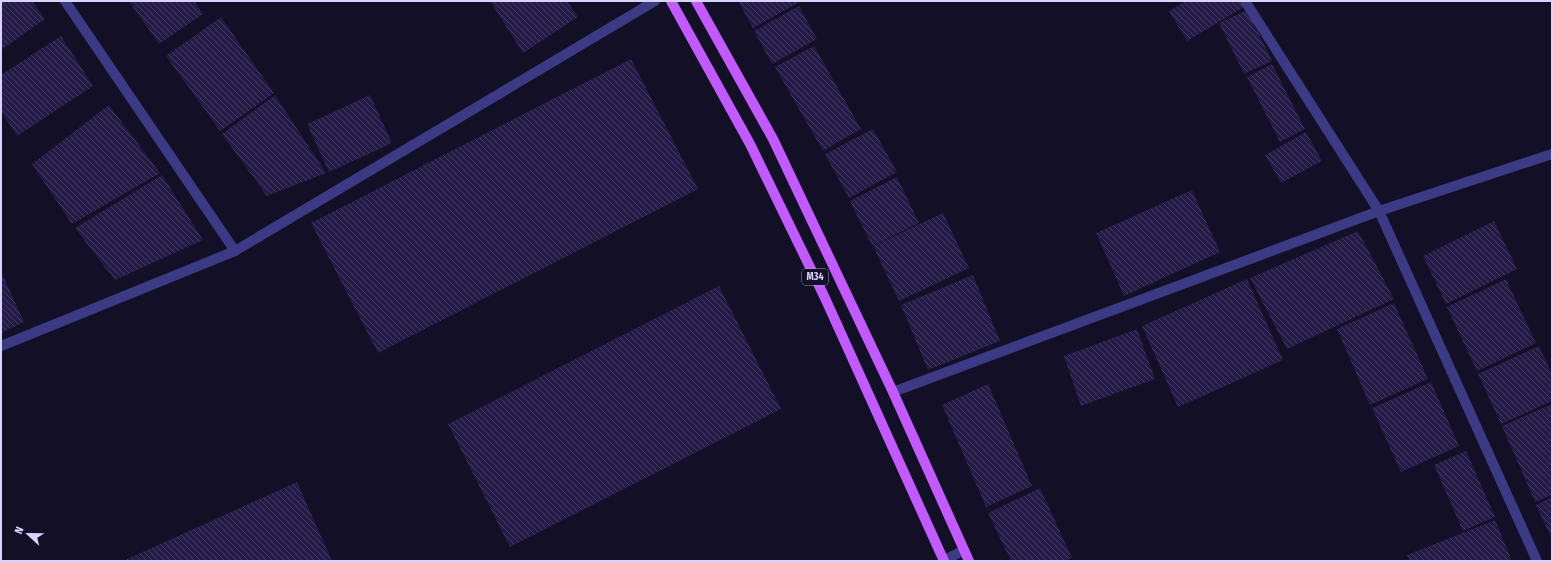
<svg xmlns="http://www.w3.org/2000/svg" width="1553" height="562" font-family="'Fira Sans Condensed',sans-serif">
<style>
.building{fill:url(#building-back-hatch)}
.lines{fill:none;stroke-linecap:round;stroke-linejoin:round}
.minor{stroke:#3d3a85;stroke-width:10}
.primary{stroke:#c25bff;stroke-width:10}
.labels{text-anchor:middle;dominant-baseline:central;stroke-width:3;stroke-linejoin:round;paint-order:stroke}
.shield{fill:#130f26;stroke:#9e99be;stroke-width:1}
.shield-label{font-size:10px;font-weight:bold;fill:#d9d4ff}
</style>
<defs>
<pattern id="building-back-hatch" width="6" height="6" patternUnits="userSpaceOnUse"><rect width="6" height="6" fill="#241b47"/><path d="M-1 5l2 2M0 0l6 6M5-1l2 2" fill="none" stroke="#433b63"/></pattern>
</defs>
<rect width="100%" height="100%" fill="#130f26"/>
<path class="building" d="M1 1H32L45 19 1 50Z
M129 1H194L203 14 159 44Z
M490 1H567L578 17 523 53Z
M738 1H797L798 3 753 28Z
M1186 1H1241L1244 7 1187 41 1169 11Z
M799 6 817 39 772 64 754 31Z
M1247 10 1272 61 1244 74 1219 23Z
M221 17 274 93 220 131 166 56Z
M61 36 93 86 17 136 1 111V75Z
M814 46 861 129 823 151 775 67Z
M631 59 698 189 378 353 311 223Z
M1272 64 1305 129 1280 142 1247 77Z
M275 95 326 173 267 196 222 134Z
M370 95 392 143 329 172 307 124Z
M109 105 160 173 72 224 32 164Z
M873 129 897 172 849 198 825 154Z
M1306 132 1322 161 1281 183 1265 155Z
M162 175 203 240 115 280 75 228Z
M897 177 919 223 872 246 850 201Z
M1192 190 1220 252 1124 296 1096 233Z
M943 213 969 268 899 301 873 246Z
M1494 221 1517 269 1446 304 1423 256Z
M1358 231 1394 299 1287 349 1250 278Z
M1 271 24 322 1 333Z
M973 275 1000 341 928 370 901 305Z
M1247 279 1283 360 1178 407 1142 326Z
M1506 279 1536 343 1477 371 1447 307Z
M719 286 781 409 510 547 448 424Z
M1394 303 1428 379 1370 405 1337 329Z
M1137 329 1155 379 1081 406 1064 356Z
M1539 346 1552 374V401L1501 424 1478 374Z
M1431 382 1459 446 1401 472 1372 408Z
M988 384 1032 486 986 507 942 405Z
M1552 404V495L1535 502 1502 426Z
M1466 451 1495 517 1463 531 1434 465Z
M297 482 332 561H123Z
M1040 488 1072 558 1065 561H1011L988 513Z
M1552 497V539L1536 505Z
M1495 520 1512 561H1410L1407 555Z"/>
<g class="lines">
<path class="minor" d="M65 1 235 251
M1245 1 1379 211 1537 561
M1 346 235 251 655 1
M893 392 1379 211 1552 154
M943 561 964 550"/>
<path class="primary" d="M671 1 750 144 825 298 944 561
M696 1 773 139 893 392 969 561"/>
</g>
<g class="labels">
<rect class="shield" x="802" y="269" width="26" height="16" rx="3"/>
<g class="shield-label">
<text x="815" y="277">M34</text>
</g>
</g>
<rect width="1553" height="562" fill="none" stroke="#d9d4ff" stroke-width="4"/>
<g transform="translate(28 534) rotate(292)" stroke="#130f26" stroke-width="3" paint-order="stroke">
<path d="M0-3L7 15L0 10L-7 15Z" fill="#d9d4ff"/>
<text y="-6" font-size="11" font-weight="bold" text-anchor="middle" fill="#d9d4ff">N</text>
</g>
</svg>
